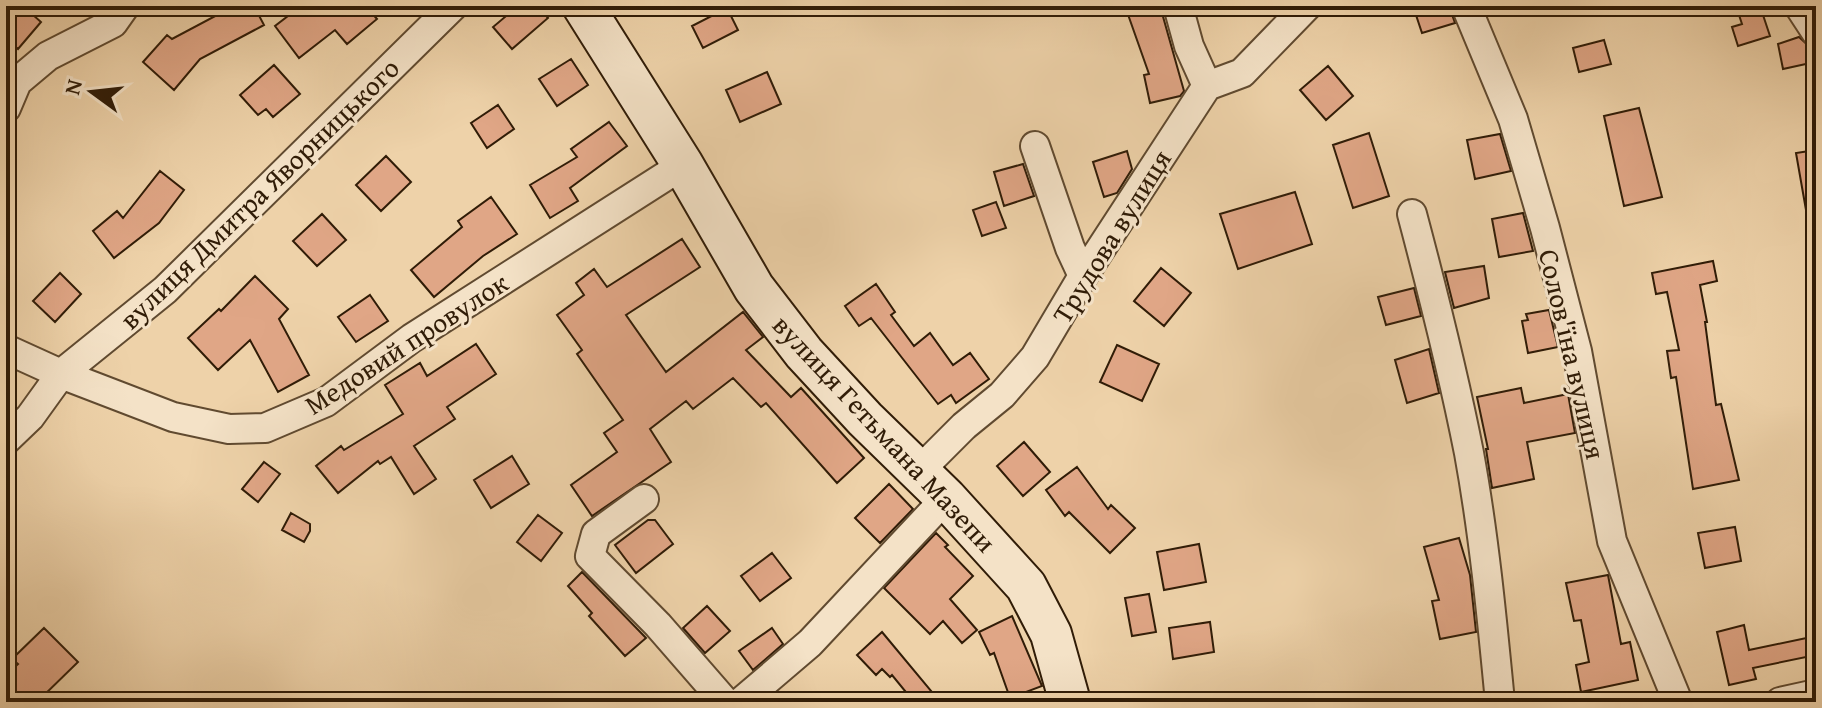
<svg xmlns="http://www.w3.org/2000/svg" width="1822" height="708" font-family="'Gentium Book Plus',serif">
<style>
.building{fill:#e0a686;stroke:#301c07;stroke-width:2}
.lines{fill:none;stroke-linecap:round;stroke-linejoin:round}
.street-casing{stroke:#604a30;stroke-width:32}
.secondary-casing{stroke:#301c07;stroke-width:44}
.street{stroke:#f4e2c7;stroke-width:28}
.secondary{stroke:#f4e2c7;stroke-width:40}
.labels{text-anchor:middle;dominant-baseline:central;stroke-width:6;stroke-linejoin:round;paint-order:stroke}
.street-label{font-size:28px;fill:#301c07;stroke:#f4e2c7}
</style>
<rect width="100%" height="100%" fill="#eed2a9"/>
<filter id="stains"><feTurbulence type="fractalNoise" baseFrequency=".0025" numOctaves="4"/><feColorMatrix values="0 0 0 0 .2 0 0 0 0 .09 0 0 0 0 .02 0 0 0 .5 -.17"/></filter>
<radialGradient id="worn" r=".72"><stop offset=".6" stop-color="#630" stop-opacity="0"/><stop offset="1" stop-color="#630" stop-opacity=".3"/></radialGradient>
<path class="building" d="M6 6H23L41 22 18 49 6 39Z
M234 6H254L264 25 200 59 174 90 143 62 167 35 172 39Z
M301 6H309L315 14 325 6H366L377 19 347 44 335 30 299 58 275 26Z
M518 6H538L548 18 512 49 493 27Z
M1125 6H1160L1184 91 1180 96 1150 103 1144 75 1149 74Z
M1413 6H1449L1455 23 1422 33Z
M1736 6H1760L1770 36 1738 46 1732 27 1742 24Z
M727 8 738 30 703 48 692 26Z
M1799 37 1811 48 1815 62 1783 69 1778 44Z
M1604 40 1611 64 1579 72 1573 48Z
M571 59 588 85 557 106 539 79Z
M274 65 300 94 273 117 266 109 258 115 240 95Z
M1328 66 1353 96 1326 120 1300 90Z
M767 72 781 104 740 122 726 90Z
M498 105 514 129 487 148 471 123Z
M1639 108 1662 197 1624 206 1604 116Z
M609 122 627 146 570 188 578 201 550 218 530 185 577 157 571 149Z
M1369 133 1389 196 1353 208 1333 145Z
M1500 134 1511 171 1475 179 1467 140Z
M1816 150V210H1806L1796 153Z
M1127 151 1132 169 1117 193 1104 197 1093 162Z
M386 156 411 182 381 211 356 185Z
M1023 164 1034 196 1004 206 994 172Z
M160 171 184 190 159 223 114 258 93 231 117 211 123 218Z
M1295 192 1312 244 1238 269 1220 214Z
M491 197 517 234 483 256 434 297 411 270 462 227 458 221Z
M996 202 1006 228 982 236 973 210Z
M1523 213 1533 251 1499 257 1492 219Z
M322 214 346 240 317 266 293 241Z
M682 239 700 267 626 315 666 372 743 312 763 337 746 350 791 397 801 388 864 458 837 483 766 403 761 407 733 378 693 409 686 401 650 429 671 462 592 516 571 485 617 452 604 433 623 420 577 354 582 350 557 315 584 295 576 283 594 269 607 287Z
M1713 261 1717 281 1700 285 1707 322H1705L1716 405 1721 404 1739 480 1693 489 1676 377 1671 378 1667 351 1679 350 1667 292 1656 294 1652 273Z
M1484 266 1489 298 1454 308 1445 272Z
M1161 268 1191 293 1164 326 1134 301Z
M60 273 81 294 55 322 33 301Z
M255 276 288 309 279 319 309 375 278 392 250 340 218 370 188 338 219 309 221 311Z
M876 284 895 312 891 315 914 346 930 333 953 365 970 353 989 379 956 403 951 395 938 404 871 318 859 326 845 306Z
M1414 288 1421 316 1386 325 1378 297Z
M370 295 388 321 356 342 338 317Z
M1549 310 1558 347 1528 353 1522 321 1528 320 1526 314Z
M476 344 496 374 447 407 455 419 414 446 436 479 414 494 391 457 380 464 378 461 338 493 316 466 341 446 344 450 403 414 385 385 420 363 427 376Z
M1117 345 1159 364 1142 401 1100 382Z
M1429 349 1439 393 1407 403 1395 360Z
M1521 388 1524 403 1568 394 1575 433 1527 442 1534 479 1492 488 1486 449H1488L1477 397Z
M1024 442 1050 472 1023 496 997 466Z
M512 456 529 484 491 508 474 480Z
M264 462 280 474 258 502 242 489Z
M1077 467 1108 509 1111 505 1135 528 1110 553 1069 512 1065 516 1046 490Z
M889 484 913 509 880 543 855 518Z
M291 513 310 524V531L304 542 282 530Z
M538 515 562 533 541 561 517 542Z
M648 520H655L673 544 636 573 615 545Z
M1735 527 1741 561 1705 568 1698 533Z
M936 533 948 545 945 547 973 576 950 599 977 630 962 643 943 621 930 634 884 588Z
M1459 538 1470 575 1476 632 1440 639 1432 601 1439 600 1424 547Z
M1199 544 1206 582 1164 590 1157 552Z
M772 553 791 578 760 601 741 576Z
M582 572 646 638 625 656 589 616 592 613 568 586Z
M1608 575 1621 644 1630 642 1638 680 1581 692 1576 665 1589 662 1581 620 1574 621 1566 583Z
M1149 594 1156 632 1132 636 1125 598Z
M707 606 730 631 705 653 683 628Z
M1012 616 1042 686 1010 698 994 653 990 655 979 632Z
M1210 622 1214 652 1173 659 1169 628Z
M1744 625 1749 650 1816 636V655L1753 668 1756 679 1729 685 1717 632Z
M44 628 78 662 37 702H6V675L18 664 12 659Z
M772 628 783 644 753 670 739 651Z
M882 632 932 692 920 702H914L892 675 890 677 882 669 876 675 857 655Z"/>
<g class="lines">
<defs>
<path id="street" d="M1178 6 1189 46 1207 86
M1466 6 1513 119 1545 228 1577 351 1612 541 1678 702
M1799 6 1816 32
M6 108 17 82 48 56 113 23 125 6
M1035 146 1070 248 1083 276
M1412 214C1433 293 1453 372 1469 453 1484 535 1492 619 1500 702
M6 349 61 374 173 417 229 429 265 428 326 402 412 338 683 165
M6 440 30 417 61 374 165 290 453 6
M918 472 964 426 1002 395 1035 357 1083 276 1207 86 1242 73 1307 6
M644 499 596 534 590 556 658 625 725 702
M741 702 810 643 946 498
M1780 702 1816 694"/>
<path id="secondary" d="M583 6 683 165 754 288 804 353 865 419 946 498 1026 586 1051 634 1070 702"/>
</defs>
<use href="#street" class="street-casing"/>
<use href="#secondary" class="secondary-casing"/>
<use href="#street" class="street"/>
<use href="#secondary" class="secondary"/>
</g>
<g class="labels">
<g class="street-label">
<text transform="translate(259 193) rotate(-44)">вулиця Дмитра Яворницького</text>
<text transform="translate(1111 236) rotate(-58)">Трудова вулиця</text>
<text transform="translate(406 343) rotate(-33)">Медовий провулок</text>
<text transform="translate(1573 354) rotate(77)">Солов'їна вулиця</text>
<text transform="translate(885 433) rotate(47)">вулиця Гетьмана Мазепи</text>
</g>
</g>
<rect width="1822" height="708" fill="none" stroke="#eed2a9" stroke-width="32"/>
<rect x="8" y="8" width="1806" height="692" fill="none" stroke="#301c07" stroke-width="4"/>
<rect x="16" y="16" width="1790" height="676" fill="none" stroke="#301c07" stroke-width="2"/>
<g transform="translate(92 92) rotate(285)" stroke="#f4e2c7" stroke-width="6" paint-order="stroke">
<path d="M0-6L14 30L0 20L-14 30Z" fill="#301c07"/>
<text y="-12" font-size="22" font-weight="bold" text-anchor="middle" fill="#301c07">N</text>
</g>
<rect width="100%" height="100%" filter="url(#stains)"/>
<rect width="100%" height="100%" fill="url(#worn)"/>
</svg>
